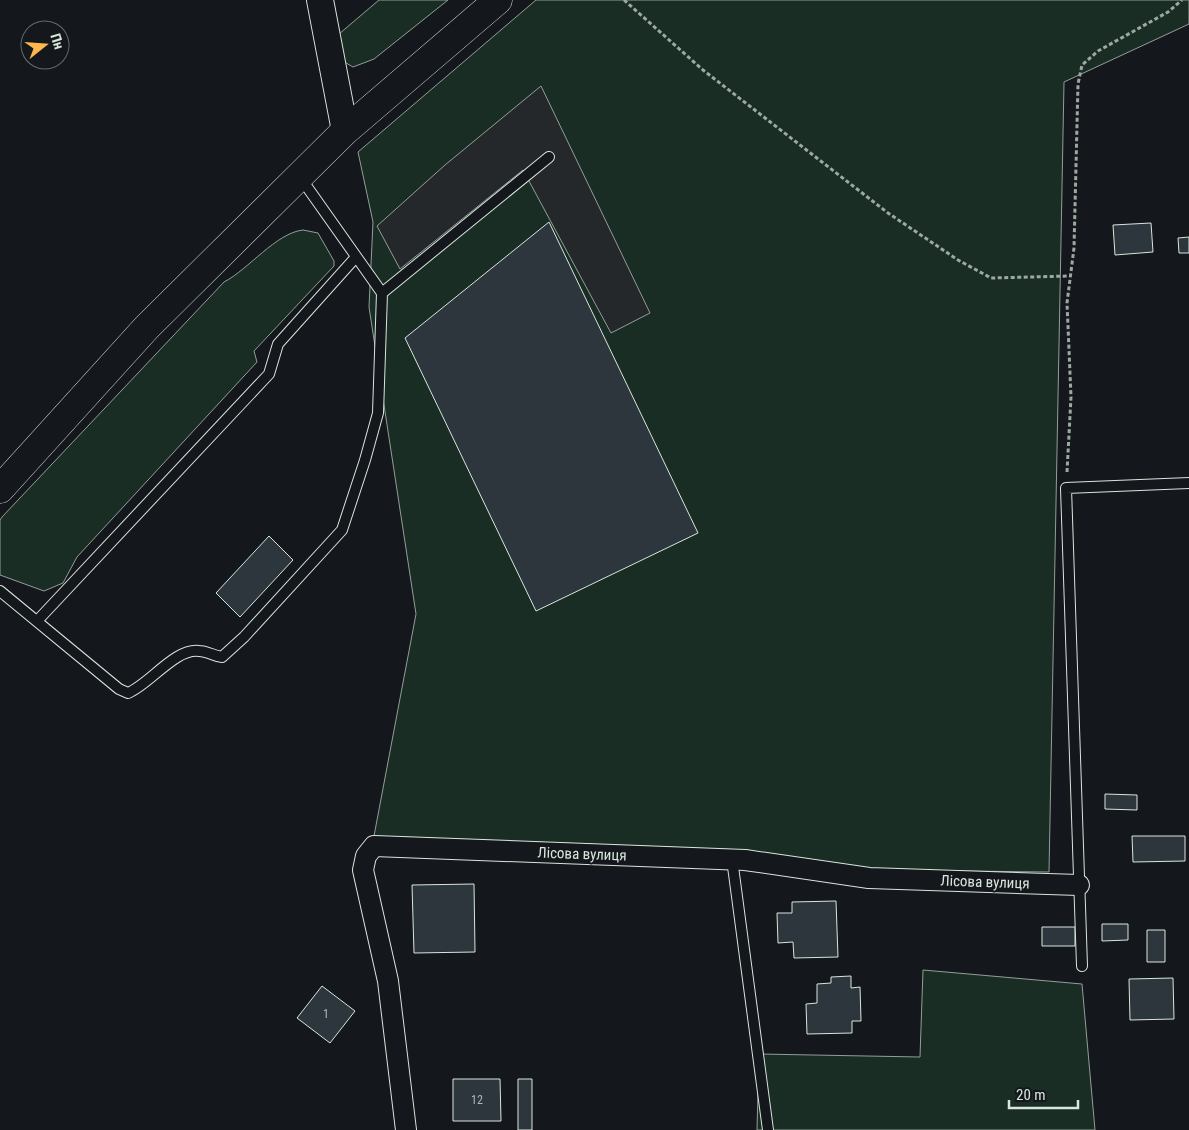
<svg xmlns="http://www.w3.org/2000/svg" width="1189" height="1130" font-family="'Roboto Condensed',sans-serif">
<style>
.green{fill:#1a2d24;stroke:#939e99}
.parking{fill:#24282b;stroke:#939e99}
.building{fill:#2c363c;stroke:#d8e6dc}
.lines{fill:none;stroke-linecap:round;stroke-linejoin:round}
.service-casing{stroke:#d8e6dc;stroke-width:12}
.minor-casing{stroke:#d8e6dc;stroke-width:22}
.tertiary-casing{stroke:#d8e6dc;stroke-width:28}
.trunk-casing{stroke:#d8e6dc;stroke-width:29}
.path{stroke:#9da8a2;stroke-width:3;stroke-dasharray:4 2.5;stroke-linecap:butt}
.service{stroke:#14181c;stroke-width:10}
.minor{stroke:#14181c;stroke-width:20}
.tertiary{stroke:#14181c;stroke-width:26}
.trunk{stroke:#14181c;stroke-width:28}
.labels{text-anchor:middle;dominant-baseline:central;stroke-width:4;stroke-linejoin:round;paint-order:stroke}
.number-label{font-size:12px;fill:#adbab4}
.street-label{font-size:15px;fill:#d8e6dc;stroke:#14181c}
</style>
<rect width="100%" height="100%" fill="#14181c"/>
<path class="green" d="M379 0H448L374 59 353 67 341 60 339 34Z
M536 0H1189V24L1064 82 1049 872 873 870 745 850 374 836 416 614 369 307 373 222 358 152Z
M303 230 318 233 334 261V266L254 351 257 362 77 557 63 583 44 591 0 575V520L2 517 224 282C249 269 276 233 303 230Z
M923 970 1082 984 1095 1130H757L759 1054 920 1057Z"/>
<path class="parking" d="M541 86 650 313 611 333 523 170 400 269 377 226 445 165Z"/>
<path class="building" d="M549 222 698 533 536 611 405 338Z
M1151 223 1153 252 1115 255 1113 225Z
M1189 237V253H1179L1178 238Z
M269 536 293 560 240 617 216 593Z
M1105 794 1137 795V810L1105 809Z
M1132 836H1185V861L1133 862Z
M474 884 475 952 414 953 412 885Z
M836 901 838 957 794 958 793 942 778 943 777 913H792V902Z
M1102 924H1128V940L1102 941Z
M1042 927H1075V946H1042Z
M1147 930H1165V962H1147Z
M851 976V988L860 987 861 1021H852V1033L807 1034 806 1004 817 1003V984L831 983V977Z
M1173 978 1174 1019 1130 1020 1129 979Z
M322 986 355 1011 330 1043 297 1018Z
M453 1079H500L501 1121H453Z
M518 1079H532V1130H518Z"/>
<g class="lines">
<defs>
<path id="service" d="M300 177 382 293 549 157
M0 591 119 689 128 693C150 684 175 648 199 651 207 651 214 656 222 657L244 637 342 530 365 460 378 413 382 293
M37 621 269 374 278 344 356 257
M732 859 768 1130
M1082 966 1066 488 1189 483"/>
<path id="minor" d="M406 1130 388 981 363 870 366 856 374 846 745 860 869 878 1079 885"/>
<path id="tertiary" d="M320 0 345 131"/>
<path id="trunk" d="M0 489 147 327 345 131 498 0"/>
</defs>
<use href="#service" class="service-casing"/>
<use href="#minor" class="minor-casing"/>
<use href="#tertiary" class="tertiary-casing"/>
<use href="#trunk" class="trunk-casing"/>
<path class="path" d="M624 0 703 70 888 213 958 260 991 278 1070 276
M1067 472 1071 397 1067 303 1074 248 1078 84 1082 65 1098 51 1168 12 1182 0"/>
<use href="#service" class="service"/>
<use href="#minor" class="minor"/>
<use href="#tertiary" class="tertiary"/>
<use href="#trunk" class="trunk"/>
</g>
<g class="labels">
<g class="number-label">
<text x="326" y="1014">1</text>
<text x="477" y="1100">12</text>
</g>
<g class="street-label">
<text transform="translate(582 854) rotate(2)">Лісова вулиця</text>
<text transform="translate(985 882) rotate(2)">Лісова вулиця</text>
</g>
</g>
<g transform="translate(45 45) rotate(73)"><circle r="24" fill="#14181c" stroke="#626a69"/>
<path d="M0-4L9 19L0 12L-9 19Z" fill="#ffb74d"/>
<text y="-8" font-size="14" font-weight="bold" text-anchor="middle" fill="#d8e6dc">Пн</text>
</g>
<path d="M1009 1100v8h69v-8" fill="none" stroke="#d8e6dc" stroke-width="2.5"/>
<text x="1016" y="1100" font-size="15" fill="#d8e6dc" stroke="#14181c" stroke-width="4" paint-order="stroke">20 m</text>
</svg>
